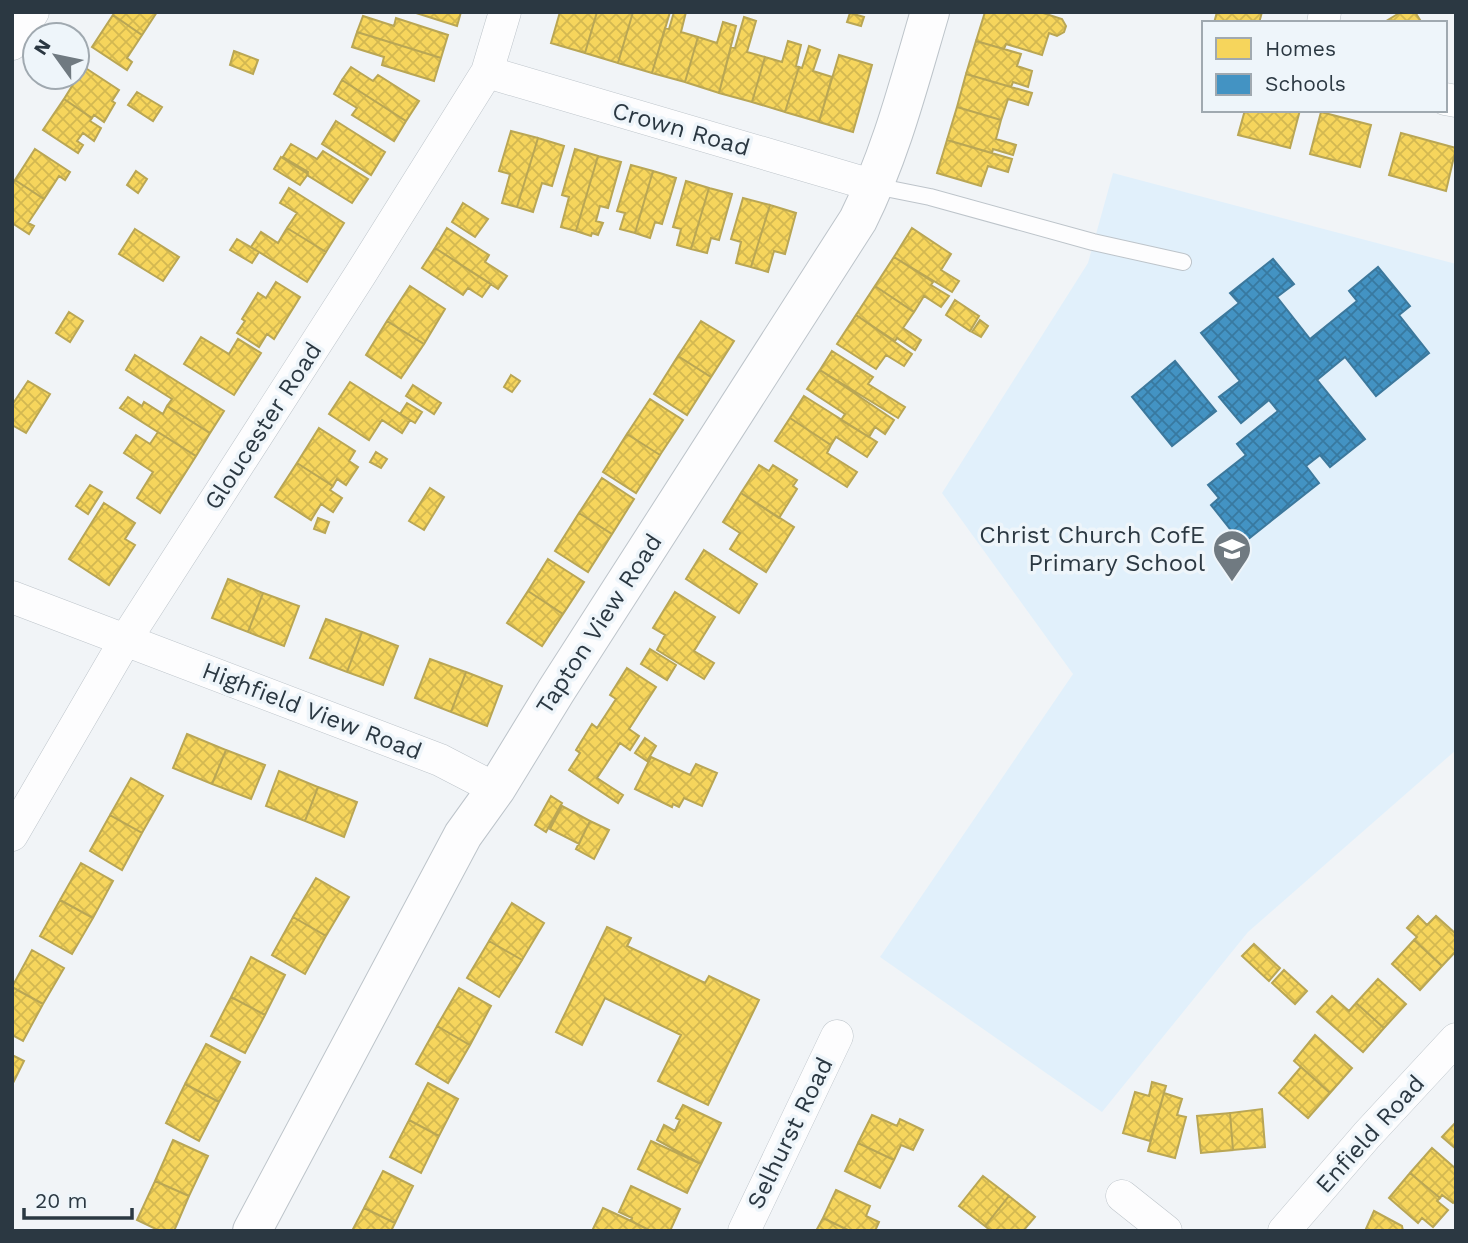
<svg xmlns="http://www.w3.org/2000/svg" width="1468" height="1243" font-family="'Work Sans',sans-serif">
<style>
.built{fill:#e1f0fb}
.homes{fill:url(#homes-cross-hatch);stroke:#b9a654;stroke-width:2}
.schools{fill:url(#schools-cross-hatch);stroke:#3c789c;stroke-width:2}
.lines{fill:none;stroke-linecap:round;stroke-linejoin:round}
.service-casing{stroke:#bdc4ca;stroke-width:18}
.minor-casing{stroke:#bdc4ca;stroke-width:33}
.tertiary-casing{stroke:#bdc4ca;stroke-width:40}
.service{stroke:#fdfdfe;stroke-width:16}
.minor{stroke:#fdfdfe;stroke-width:32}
.tertiary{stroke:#fdfdfe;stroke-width:38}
.labels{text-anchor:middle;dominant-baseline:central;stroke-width:7;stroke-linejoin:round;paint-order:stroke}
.street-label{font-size:24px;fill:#2b3842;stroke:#eef5fa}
.poi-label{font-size:24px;fill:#2b3842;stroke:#eef5fa;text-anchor:end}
</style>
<defs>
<pattern id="homes-cross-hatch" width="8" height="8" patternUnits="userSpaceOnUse" patternTransform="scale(1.75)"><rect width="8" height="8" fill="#f6d55c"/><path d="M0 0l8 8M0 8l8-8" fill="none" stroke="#d3b851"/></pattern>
<pattern id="schools-cross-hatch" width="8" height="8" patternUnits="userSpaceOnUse" patternTransform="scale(1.75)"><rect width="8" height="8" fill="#4393c3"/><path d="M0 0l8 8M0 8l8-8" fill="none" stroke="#3879a0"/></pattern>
</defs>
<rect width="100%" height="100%" fill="#f1f4f7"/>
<path class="built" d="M1113 173 1456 264V750L1248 932 1102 1112 880 957 1073 674 942 493 1088 263Z"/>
<path class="homes" d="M115 12H157L142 35 113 15Z
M413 12H461L457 26Z
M560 12H597L585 53 551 43Z
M597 12H633L618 63 585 53Z
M633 12H670L652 73 618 63Z
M674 12H686L681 32 698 37 685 82 652 73 665 28 669 29Z
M985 12H1040L1062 19 1066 26 1064 32 1057 36 1049 33 1042 55 1006 44 1004 49 976 41Z
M1217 12H1262L1259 23H1214Z
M1401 12H1415L1422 23H1383Z
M850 13 864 17 861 26 847 22Z
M113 15 142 35 127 58 132 62 127 70 92 47Z
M363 16 394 26 396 18 448 35 441 58 357 32Z
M744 17 756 21 747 52 765 57 752 102 719 93 731 47 735 48Z
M723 22 736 26 719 93 685 82 698 37 717 43Z
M357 32 441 58 434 81 382 65 384 57 352 47Z
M788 41 801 45 796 66 799 67 785 112 752 102 765 57 782 62Z
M976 41 1021 54 1017 66 1032 71 1028 87 1013 82 1011 87 966 74Z
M809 46 820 50 813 71 832 77 819 122 785 112 799 67 802 68Z
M234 51 258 60 253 74 230 65Z
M839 55 872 65 853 132 819 122Z
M84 67 119 90 112 101 115 103 104 122 94 115 92 118 64 99Z
M351 67 373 81 378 75 419 101 406 121 342 80Z
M966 74 1032 93 1028 105 1008 99 1001 120 957 107Z
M342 80 406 121 394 141 352 115 357 108 334 94Z
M137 92 162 107 153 121 128 105Z
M64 99 92 118 90 121 101 128 94 141 83 133 77 141 83 145 78 153 43 130Z
M957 107 1001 120 996 139 1016 145 1013 155 993 149 992 153 947 140Z
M1245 110H1300L1290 148 1238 135Z
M1321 112 1371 125 1360 167 1310 154Z
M336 121 385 152 371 175 322 144Z
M511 131 538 138 517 207 502 203 510 174 499 171Z
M1401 133 1456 148 1446 191 1389 175Z
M538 138 564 146 552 186 542 183 533 212 517 207Z
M947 140 1012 159 1008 172 988 166 981 186 937 173Z
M291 144 317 159 323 151 368 179 352 203 307 175 308 172 283 157Z
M35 149 70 172 65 180 59 176 44 199 15 180Z
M575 149 598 156 576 231 561 227 569 197 562 195Z
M598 156 621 162 608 208 600 206 596 221 603 223 598 235 592 233 591 236 576 231Z
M281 157 308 174 300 185 274 169Z
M631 165 653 171 635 233 620 229 625 213 617 211Z
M136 171 147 179 138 193 127 185Z
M653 171 676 178 662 224 655 222 650 238 635 233Z
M15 180 44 199 28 223 34 226 29 234 12 223V184Z
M686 181 709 188 691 249 677 245 681 229 673 227Z
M289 188 344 223 326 252 287 228 297 213 280 203Z
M709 188 732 194 719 240 711 238 707 253 691 249Z
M743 198 770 205 751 267 736 263 741 242 731 239Z
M463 203 488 219 475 237 452 222Z
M770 205 796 213 785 254 774 251 768 272 751 267Z
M287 228 326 252 307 282 251 247 261 232 278 243Z
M447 228 489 255 485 262 507 276 498 289 435 248Z
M912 228 951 254 941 270 959 281 952 292 894 257Z
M135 229 179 257 163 281 119 254Z
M237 239 259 252 252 263 230 250Z
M435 248 491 284 482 297 468 288 463 295 422 268Z
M894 257 933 282 931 285 949 296 941 307 924 296 914 312 875 286Z
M276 282 300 297 274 339 267 334 259 347 237 333 245 321 242 319 258 293 266 298Z
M410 286 445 309 424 344 387 321Z
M875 286 914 312 903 328 921 340 915 350 897 338 895 341 856 315Z
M955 300 979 316 970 331 946 315Z
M69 312 83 321 70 342 56 333Z
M856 315 912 354 904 366 886 355 876 369 837 344Z
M980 320 988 326 981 337 972 332Z
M387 321 424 344 401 378 366 355Z
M701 321 734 341 711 377 678 356Z
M201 337 229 354 238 339 261 353 234 395 184 364Z
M832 351 873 377 868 384 905 407 898 418 820 370Z
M135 355 224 411 210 433 167 406 172 399 126 370Z
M678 356 711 377 687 415 654 394Z
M820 370 894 420 885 434 875 427 869 437 841 420 845 414 807 389Z
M511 375 520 381 512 392 504 387Z
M28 381 50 394 26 433 12 425V405Z
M350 382 410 420 402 433 382 420 369 440 329 414Z
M413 385 441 403 434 414 406 396Z
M804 396 877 442 867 457 836 437 831 445 790 418Z
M128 397 142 406 144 402 163 414 167 406 210 433 196 456 120 408Z
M650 399 683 420 660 455 627 434Z
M407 403 422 412 415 423 400 414Z
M790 418 831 445 827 453 857 472 847 487 775 441Z
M319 428 355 451 349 461 358 467 346 485 337 479 333 486 297 463Z
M158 432 196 456 160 513 137 498 153 472 124 453 136 435 150 444Z
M627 434 660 455 636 493 603 472Z
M376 452 387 459 381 468 370 462Z
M297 463 333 486 330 490 342 498 333 512 321 504 311 520 275 497Z
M759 465 769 471 773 465 797 480 793 486 797 489 779 518 741 493Z
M602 478 634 499 612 534 579 513Z
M90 485 102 492 88 514 76 506Z
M430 488 444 497 424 530 409 521Z
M741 493 794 527 766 572 730 549 740 533 723 522Z
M104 503 135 523 125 539 135 545 109 585 69 559Z
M579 513 612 534 588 572 555 551Z
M318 518 329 522 325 533 314 529Z
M704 550 757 584 739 613 686 579Z
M548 559 584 582 563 614 528 591Z
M228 579 263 593 248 632 212 618Z
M528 591 563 614 542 646 507 623Z
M675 592 715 617 694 651 714 663 704 679 657 650 665 635 653 628Z
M263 593 299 606 284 646 248 632Z
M326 619 362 632 347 672 310 658Z
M362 632 398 646 383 685 347 672Z
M650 649 676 665 667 680 641 664Z
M430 659 466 672 451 712 415 698Z
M627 668 656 687 629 729 639 736 630 750 620 743 597 778 623 795 618 803 569 770 580 753 576 750 592 724 597 728 616 699 610 695Z
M466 672 502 686 487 726 451 712Z
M187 734 226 750 212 784 173 768Z
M645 738 656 746 647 761 635 753Z
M226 750 265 765 251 799 212 784Z
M651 757 690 775 696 764 717 773 702 806 684 798 679 807 673 804 672 807 635 789Z
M279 771 318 787 305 821 266 806Z
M131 778 163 796 142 833 110 815Z
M318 787 357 802 344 837 305 821Z
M551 796 562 803 546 832 535 825Z
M562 806 590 821 579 844 550 829Z
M110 815 142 833 122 870 90 851Z
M590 821 609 830 594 859 576 849Z
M81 863 113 881 93 918 60 900Z
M316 878 349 897 326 936 293 917Z
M60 900 93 918 72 954 40 936Z
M512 903 544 923 522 960 489 941Z
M1418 916 1427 925 1436 916 1456 934V951L1442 966 1414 940 1417 937 1407 928Z
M293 917 326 936 305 974 272 955Z
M607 927 631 938 627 946 705 983 709 976 759 1000 708 1105 658 1081 681 1035 605 998 582 1045 556 1032Z
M1414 940 1442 966 1420 990 1392 964Z
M489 941 522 960 499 997 467 978Z
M1254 944 1280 968 1269 981 1242 956Z
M32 950 64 968 43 1004 12 987Z
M251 957 285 975 265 1015 231 997Z
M1284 970 1307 991 1295 1004 1272 983Z
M1378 979 1406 1004 1384 1028 1356 1003Z
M12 987 43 1004 23 1041 12 1035Z
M459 988 491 1006 470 1045 437 1026Z
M1332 996 1349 1011 1356 1003 1384 1028 1363 1052 1317 1012Z
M231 997 265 1015 245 1053 211 1036Z
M437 1026 470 1045 448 1083 416 1064Z
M1315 1035 1352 1068 1330 1093 1294 1061Z
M206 1044 240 1062 219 1102 185 1084Z
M12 1055 24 1061 12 1085Z
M1301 1067 1330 1093 1308 1118 1279 1093Z
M1152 1082 1166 1086 1150 1141 1123 1133 1135 1092 1149 1096Z
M428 1083 458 1099 439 1136 409 1120Z
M185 1084 219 1102 199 1141 166 1123Z
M1164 1093 1182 1099 1177 1115 1186 1117 1175 1158 1148 1151Z
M683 1105 721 1123 701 1164 657 1140 664 1125 675 1131 680 1120 676 1118Z
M1262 1109 1265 1147 1233 1150 1230 1113Z
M1230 1113 1233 1150 1201 1153 1197 1116Z
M872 1115 897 1126 900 1119 923 1130 913 1150 901 1145 894 1160 858 1143Z
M409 1120 439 1136 421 1173 390 1157Z
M1456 1122V1149L1442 1137Z
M173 1140 208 1156 189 1196 155 1181Z
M651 1141 701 1164 687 1193 638 1169Z
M858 1143 894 1160 880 1188 845 1171Z
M1432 1148 1456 1169V1200L1453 1203 1442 1195 1440 1198 1410 1173Z
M383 1171 413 1186 395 1223 364 1208Z
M1410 1173 1440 1198 1437 1201 1448 1210 1433 1227 1422 1218 1418 1223 1389 1198Z
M983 1176 1009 1196 985 1226 959 1206Z
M155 1181 189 1196 174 1231H160L137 1220Z
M631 1186 680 1209 670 1231H651L631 1221 632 1218 619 1212Z
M836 1190 870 1206 866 1216 879 1222 875 1231H850L823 1218Z
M1009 1196 1035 1217 1023 1231H991L985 1226Z
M364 1208 395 1223 391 1231H352Z
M603 1208 631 1221 651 1231H592Z
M1374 1211 1402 1226 1403 1231H1365Z
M823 1218 850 1231H816Z"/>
<path class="schools" d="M1273 259 1294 284 1277 297 1310 339 1357 301 1349 291 1378 267 1410 306 1399 315 1429 353 1376 396 1345 357 1317 380 1365 439 1330 467 1320 455 1306 466 1319 483 1242 544 1211 505 1219 498 1208 485 1246 455 1237 444 1278 411 1269 400 1241 423 1219 397 1240 381 1201 333 1239 303 1230 293Z
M1175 361 1216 411 1172 446 1132 397Z"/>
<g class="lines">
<defs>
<path id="service" d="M875 186 930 197 1093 242 1183 262"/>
<path id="minor" d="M1323 23 1325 12
M12 44 33 12
M487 72 875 186
M1445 99 1456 101
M12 597 440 760 496 789
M12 835 126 639 360 275 487 72 505 12
M1122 1196 1166 1231
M744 1231 837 1036
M1284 1231 1367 1135 1456 1039"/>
<path id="tertiary" d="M252 1231 463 835 496 789 556 691 858 220C891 154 909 83 930 12"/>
</defs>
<use href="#service" class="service-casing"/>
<use href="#minor" class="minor-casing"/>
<use href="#tertiary" class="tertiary-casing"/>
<use href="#service" class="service"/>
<use href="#minor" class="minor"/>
<use href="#tertiary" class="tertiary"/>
</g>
<defs>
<symbol id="school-pin" viewBox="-11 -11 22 30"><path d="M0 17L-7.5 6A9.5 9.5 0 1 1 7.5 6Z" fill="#707a81" stroke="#eef5fa"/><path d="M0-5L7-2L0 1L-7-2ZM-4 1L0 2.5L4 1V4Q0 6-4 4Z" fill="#fff"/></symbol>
</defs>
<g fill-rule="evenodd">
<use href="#school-pin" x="1210" y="527" width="44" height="60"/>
</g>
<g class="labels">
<g class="street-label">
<text transform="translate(681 129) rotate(16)">Crown Road</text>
<text transform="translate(263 426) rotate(-57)">Gloucester Road</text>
<text transform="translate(599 624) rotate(-57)">Tapton View Road</text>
<text transform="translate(312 711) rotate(21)">Highfield View Road</text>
<text transform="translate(790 1133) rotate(-64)">Selhurst Road</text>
<text transform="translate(1370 1134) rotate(-48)">Enfield Road</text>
</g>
<g class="poi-label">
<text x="1205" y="535">Christ Church CofE<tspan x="1205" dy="28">Primary School</tspan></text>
</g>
</g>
<rect width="1468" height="1243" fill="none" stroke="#2b3842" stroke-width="28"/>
<rect x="1202" y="21" width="245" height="91" fill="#eef5fa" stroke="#a0a9b0" stroke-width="2"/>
<rect x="1216" y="38" width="35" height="21" fill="#f6d55c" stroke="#a0a9b0" stroke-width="2"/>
<text x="1265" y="56" font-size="21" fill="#2b3842">Homes</text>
<rect x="1216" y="74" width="35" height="21" fill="#4393c3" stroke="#a0a9b0" stroke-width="2"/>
<text x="1265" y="91" font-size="21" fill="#2b3842">Schools</text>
<g transform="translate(56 56) rotate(303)"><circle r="33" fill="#eef5fa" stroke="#a0a9b0" stroke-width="2"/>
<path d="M0-5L12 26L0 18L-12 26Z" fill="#707a81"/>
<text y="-10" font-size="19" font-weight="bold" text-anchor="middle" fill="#2b3842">N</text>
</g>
<path d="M24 1208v10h108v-10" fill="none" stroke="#2b3842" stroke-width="3.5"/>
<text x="35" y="1208" font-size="21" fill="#2b3842" stroke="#eef5fa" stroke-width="5" paint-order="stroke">20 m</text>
</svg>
